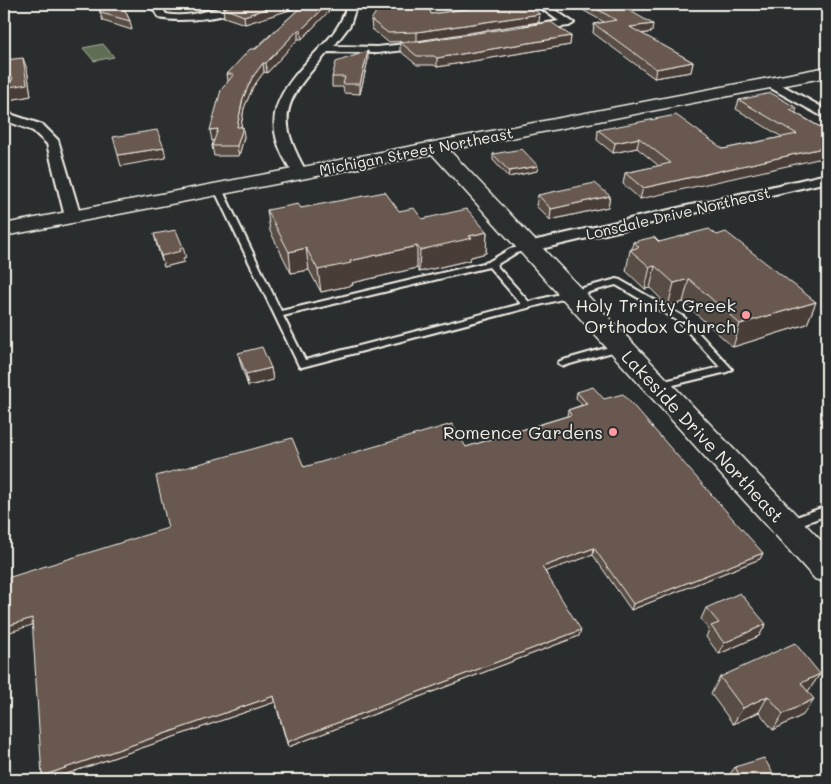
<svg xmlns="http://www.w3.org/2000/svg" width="831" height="784" font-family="Mali,sans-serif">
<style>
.green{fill:#5e6d55;stroke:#a9af9e}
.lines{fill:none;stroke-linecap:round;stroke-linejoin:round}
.lane-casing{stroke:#f4f1e8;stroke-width:4}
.street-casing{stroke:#f4f1e8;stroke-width:4}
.secondary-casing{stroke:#f4f1e8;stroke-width:3}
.lane{fill:#2a2d2e;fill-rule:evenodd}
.street{fill:#2a2d2e;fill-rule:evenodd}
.secondary{fill:#2a2d2e;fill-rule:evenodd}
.wall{fill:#594d45;stroke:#f4f1e8}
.shaded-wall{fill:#493e38;stroke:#f4f1e8}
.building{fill:#685950;stroke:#f4f1e8}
.poi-dot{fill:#ff9aa2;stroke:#2a2d2e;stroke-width:2}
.labels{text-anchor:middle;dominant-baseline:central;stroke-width:4;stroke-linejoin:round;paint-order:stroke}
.far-street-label{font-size:15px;fill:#f4f1e8;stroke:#2a2d2e}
.poi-label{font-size:18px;fill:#f4f1e8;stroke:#2a2d2e;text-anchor:end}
.street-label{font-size:18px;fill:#f4f1e8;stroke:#2a2d2e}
</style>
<rect width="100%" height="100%" fill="#2a2d2e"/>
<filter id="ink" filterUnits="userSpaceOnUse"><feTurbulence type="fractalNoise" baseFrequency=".02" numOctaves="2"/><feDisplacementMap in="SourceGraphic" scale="10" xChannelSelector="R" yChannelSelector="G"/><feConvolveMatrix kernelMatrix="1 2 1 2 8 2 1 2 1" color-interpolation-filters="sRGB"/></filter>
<g filter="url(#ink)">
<path class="green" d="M103 44 114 57 94 61 83 48Z"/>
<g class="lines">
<defs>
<path id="lane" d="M215 187H221L222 189 281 311 488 262 510 249 528 245 532 247 531 249 516 253 496 265 529 302 617 279 620 280 684 317 732 369 727 372 657 389 653 388 652 386 653 384 720 367 678 321 616 285 302 367 299 366 214 189ZM489 267 521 304 305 360 283 316Z
M620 344 625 347 623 349 563 366 558 363 560 361Z
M827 506V515L789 529 785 527 783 524 785 521Z"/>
<path id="street" d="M150 4H160L166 14C197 20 222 2 251 4 235 18 181 23 159 18Z
M347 4H357L350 25 334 46 377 47 425 42 430 45 425 48 377 53 328 52C286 99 273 115 307 173L300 177 295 176C256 119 277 93 319 49 332 36 343 23 347 4Z
M535 4H546L574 23 569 26 524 31V27L559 21Z
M771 79 827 110V119L767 86 765 83Z
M4 112 43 125 58 140 81 217 78 220H68L65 217 47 144 33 131 4 120Z
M827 174V182L528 252 520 247 528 242Z"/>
<path id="secondary" d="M827 67V77L449 150 827 547V583L815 579 432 154 4 236V224Z"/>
</defs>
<use href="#lane" class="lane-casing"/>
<use href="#street" class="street-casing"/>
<use href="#secondary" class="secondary-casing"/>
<use href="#lane" class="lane"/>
<use href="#street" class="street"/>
<use href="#secondary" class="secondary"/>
</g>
<path class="wall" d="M97 4H122L130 21 132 30 103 21Z
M187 4H229L204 10Z
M237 4H330V10L302 39H298L267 73 264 72 253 87 244 108 241 127 244 137 239 156H214L212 146 214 140 212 141 228 81 227 74 302 6 245 24 224 17 223 8Z
M496 4H526L539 22 417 41 388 42 372 29 371 20 431 14 495 5Z
M580 4H618L652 32 642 34 693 62 691 72 654 78 593 33 594 24 604 22 579 8Z
M571 36 570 45 437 67 434 65H417L400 51V42Z
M4 60 27 69 31 96 4 101Z
M368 60 360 94 344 93 343 87H332V77Z
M739 100 796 113 827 131 640 199 623 184 625 173 659 166 637 148 613 153 597 140 598 130 723 149 782 137 736 109Z
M493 154 537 171 508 177 493 160Z
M538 195 610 196 608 207 550 220 536 206Z
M301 208 399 211 422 219 487 232 486 253 471 257 470 260 419 272 417 268 352 283 353 285 321 292 309 270 291 273 270 231 267 210Z
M154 234 186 258 183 259 184 262 164 267 157 246Z
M717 235 816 302 807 324 733 347 683 302 668 306 650 288 645 289 626 271 630 250 632 249 633 242H659Z
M238 353 271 368 273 380 248 386 241 365Z
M577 392 604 399 763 553 760 559 631 610 593 555 545 571 579 636 288 747 275 702 49 780H45L168 528 304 467 466 447 567 416 568 410 582 405 576 398Z
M706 608 766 624 759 636 719 654 706 637 709 630 701 619Z
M820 674 809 690 807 691 803 715 773 730 759 712 733 724 711 694 720 677Z
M735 767 777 780H730L728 777Z"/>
<path class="shaded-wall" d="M203 4H229L204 10Z
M281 4H309L245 24 244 16Z
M328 4H330V10L302 39 301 30Z
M540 14 539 22 417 41V32Z
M653 24 652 32 628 36 630 27Z
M298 30V39L267 73 266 63Z
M571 36 570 45 437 67V58Z
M368 51V60L360 94V84Z
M23 58 27 69 31 96 4 101V76L9 75 12 87Z
M693 62 691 72 654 78 656 69Z
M263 63 264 72 253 87 244 108 239 137 237 127 243 98 252 78Z
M797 108 794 118 790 110Z
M243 127 244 137 239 156 237 146Z
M218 129 220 139 212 141 210 130Z
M639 138 637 148 613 153 615 143Z
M827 147V157L640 199 643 188Z
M164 148 166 158 121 166 118 155Z
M538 166 537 171 508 177 509 171Z
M610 196 608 207 550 220 551 209Z
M487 232 486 253 471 257 470 260 419 272 420 250 469 236Z
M417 246V268L352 283 353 285 321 292 318 270 350 261Z
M183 247 186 258 183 259 184 262 164 267 161 256Z
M306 248 309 270 291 273 289 252Z
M655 266 650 288 645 289 650 267Z
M689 279 683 302 668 306 674 283Z
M816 302 807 324 733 347 740 324Z
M271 368 273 380 248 386 246 374Z
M594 548 593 555 541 573 542 567Z
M763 553 760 559 631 610 633 604Z
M32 618 35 624 4 634V627Z
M766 624 759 636 719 654 724 643Z
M581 630 579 636 288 747 287 742Z
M820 674 809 690 790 699 801 683Z
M274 696 275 702 49 780H45L42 776Z
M768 696 759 712 733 724 743 708Z
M814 699 803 715 773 730 783 714Z"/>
<path class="building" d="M98 4H122L130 21 101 13Z
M237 4H281L244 16 223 8Z
M304 4H328L301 30H298L266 63H263L252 78 243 98 237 127H243L237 146H212L218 129 210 130 221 90 234 74H227L250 49H256Z
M381 4H428L431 14 500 4H499H526L540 14 417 32 388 33 371 20Z
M588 4H618L653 24 630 27 693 62 656 69 594 24 616 20Z
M551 22 571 36 437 58 434 56H417L400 42H417Z
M368 51 360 84H343L345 77H332L336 62Z
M23 58 27 84 4 88V84L11 82 13 78 9 75 4 76V60Z
M771 93 797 108 790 110 827 131V147L643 188 625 173 671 163 639 138 615 143 598 130 676 115 723 149 797 134 739 100Z
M157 130 164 148 118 155 113 137Z
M522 149 538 166 509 171 493 154Z
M595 183 610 196 551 209 538 195Z
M385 192 399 211 414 208 422 219 467 209 487 232 469 236 472 238 420 250 417 246 350 261 351 263 318 270 306 248 289 252 267 210 298 204 301 208Z
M709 229 717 235 726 232 816 302 740 324 689 279 674 283 655 266 650 267 630 250 639 247 633 242 654 237 659 242Z
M176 230 183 247 180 248 181 251 161 256 154 234Z
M262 347 271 368 246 374 238 353Z
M593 387 604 399 623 394 763 553 633 604 594 548 542 567 581 630 287 742 274 696 42 776 32 618 4 627V579L168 528 156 476 292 438 304 467 452 424 466 447 571 415 568 410 587 404 577 392Z
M740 593 766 624 724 643 711 626 719 623 706 608Z
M795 643 820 674 801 683 814 699 783 714 768 696 743 708 720 677Z
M764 758 777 780H742L735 767Z"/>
</g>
<g class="poi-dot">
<circle cx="746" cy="315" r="5"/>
<circle cx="613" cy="432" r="5"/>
</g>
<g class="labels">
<g class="far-street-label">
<text transform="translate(416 151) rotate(-11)">Michigan Street Northeast</text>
<text transform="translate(678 213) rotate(-13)">Lonsdale Drive Northeast</text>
</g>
<g class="poi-label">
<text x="736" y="305">Holy Trinity Greek<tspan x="736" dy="21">Orthodox Church</tspan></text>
<text x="603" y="432">Romence Gardens</text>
</g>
<g class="street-label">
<text transform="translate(703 436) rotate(47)">Lakeside Drive Northeast</text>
</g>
</g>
<rect width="831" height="784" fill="none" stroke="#2a2d2e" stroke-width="20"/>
<rect x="10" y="10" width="811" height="764" fill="none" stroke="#f4f1e8" stroke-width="2" filter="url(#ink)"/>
</svg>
